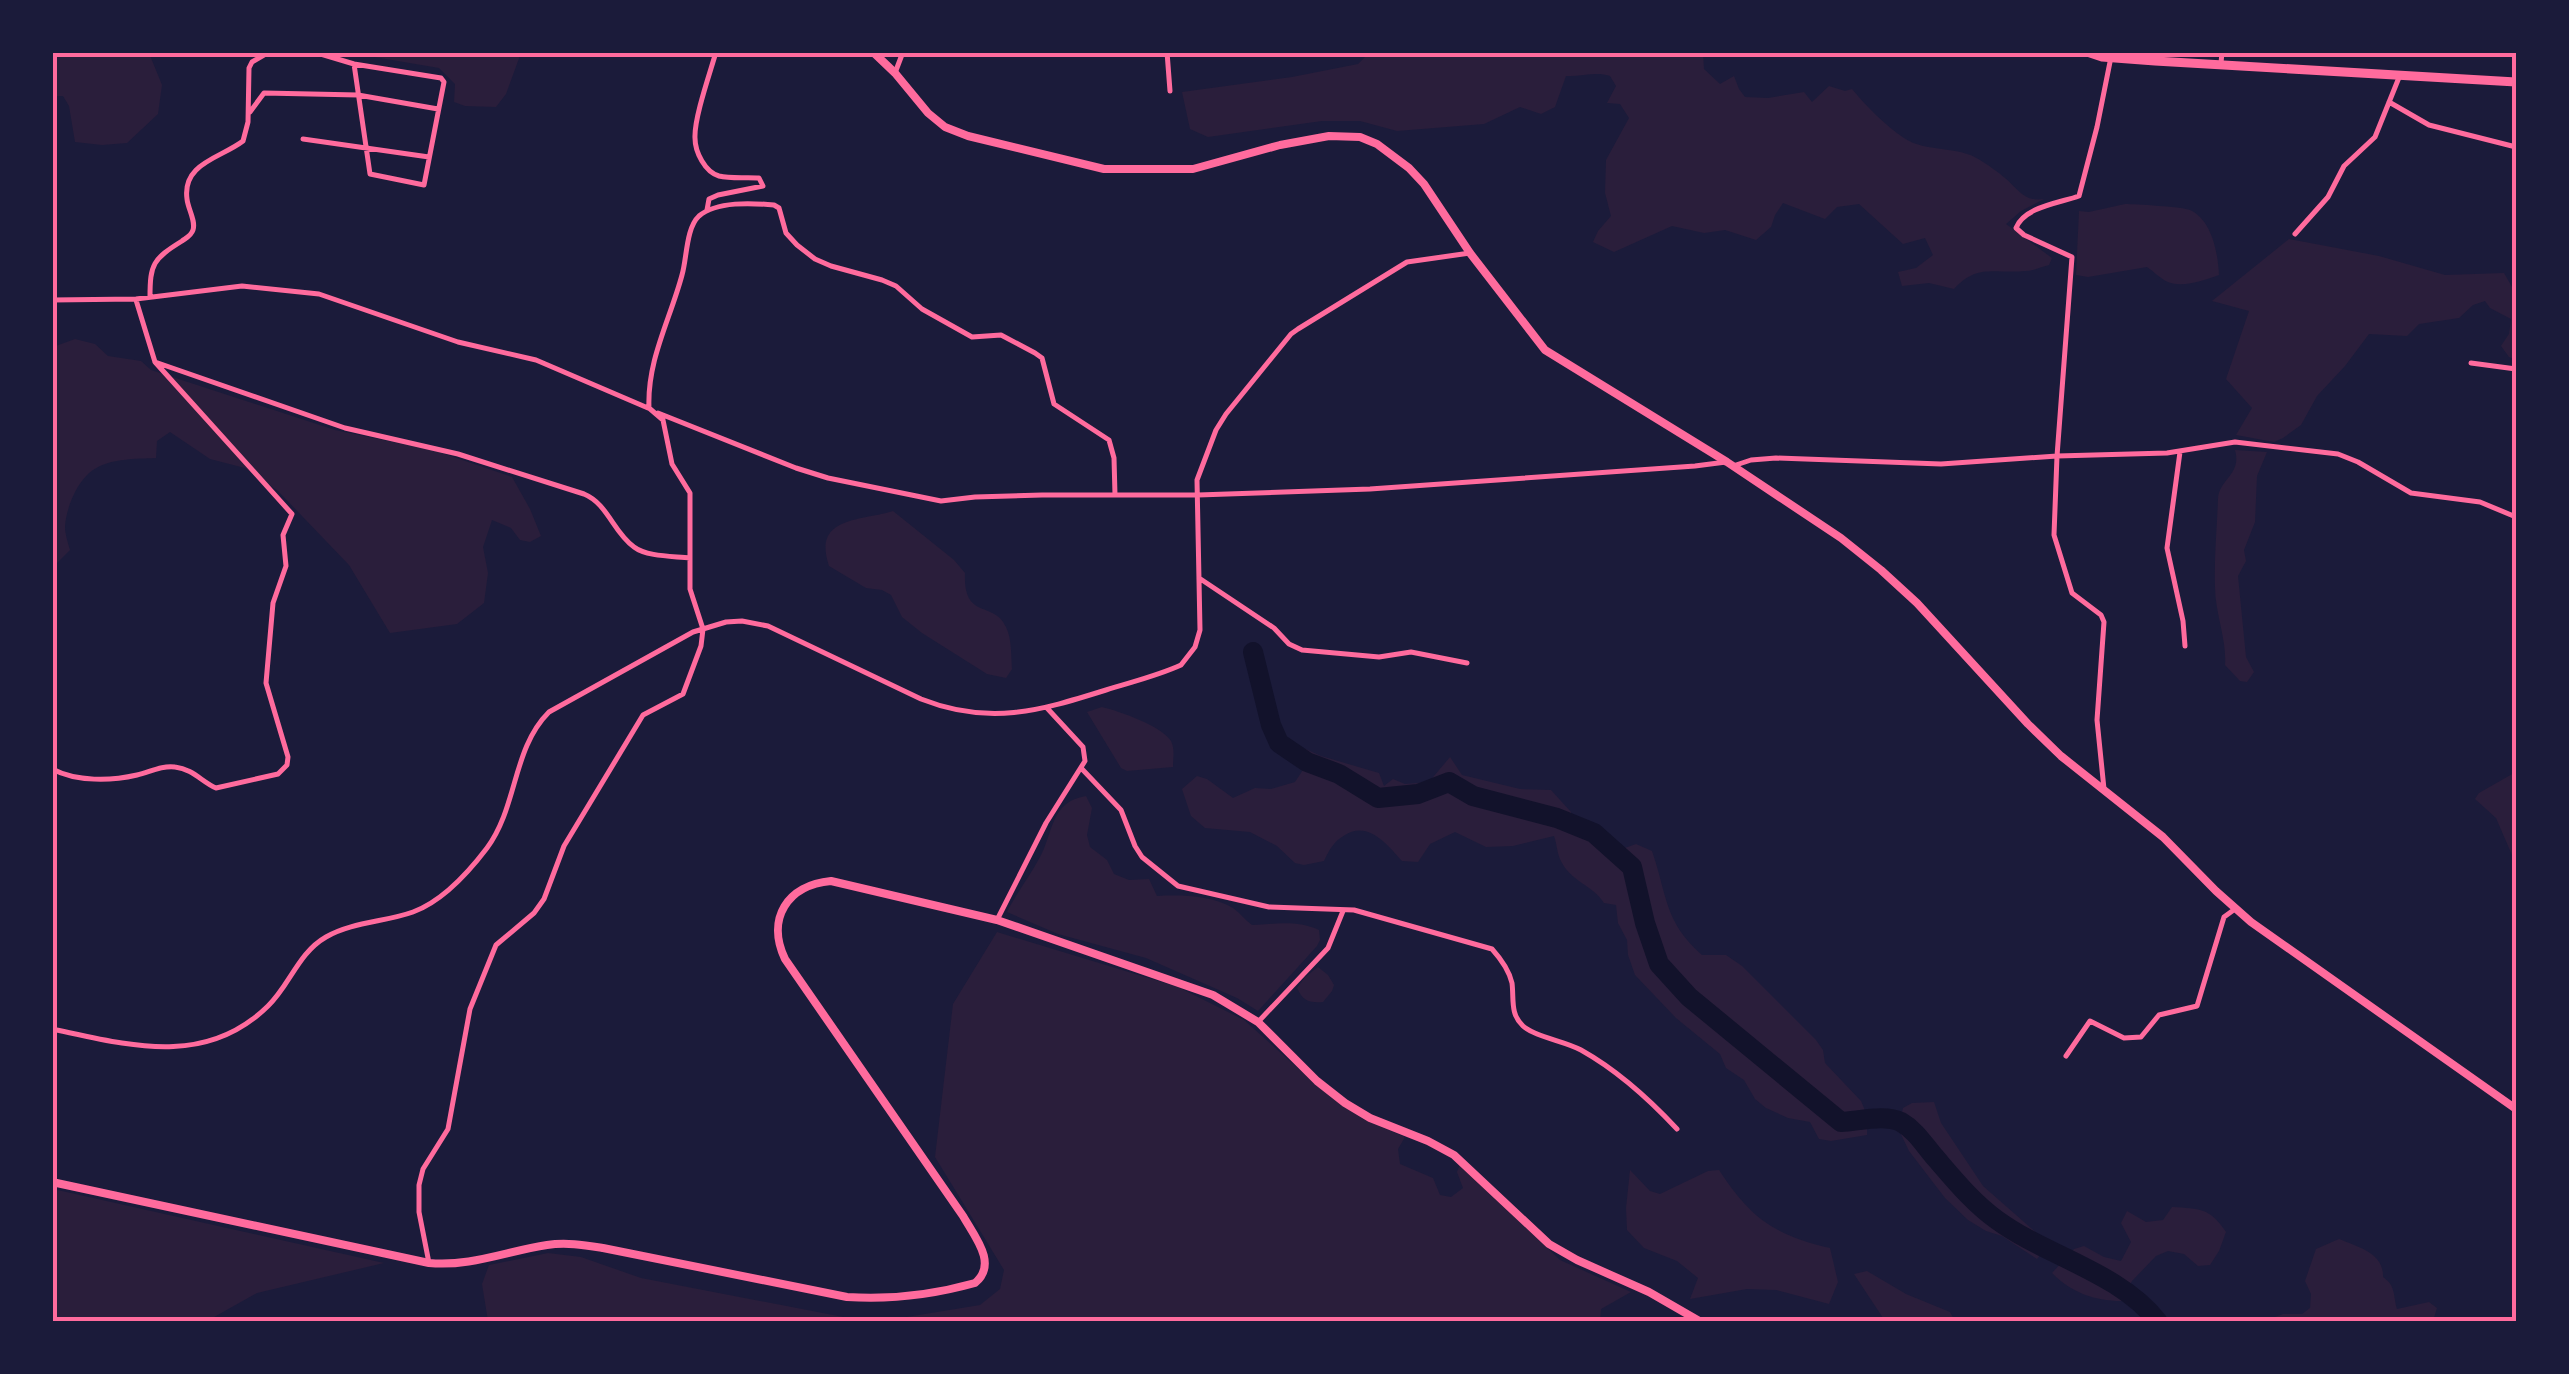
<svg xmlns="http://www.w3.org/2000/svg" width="2569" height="1374" font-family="'PT Sans',sans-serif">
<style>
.green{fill:#2a1e3b}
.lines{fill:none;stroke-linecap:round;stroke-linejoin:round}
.river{stroke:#12122b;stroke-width:20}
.minor{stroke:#ff6b9d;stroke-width:5}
.tertiary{stroke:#ff6b9d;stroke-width:8}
.secondary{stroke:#ff6b9d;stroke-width:8}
.trunk{stroke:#ff6b9d;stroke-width:9}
.neatline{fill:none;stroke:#ff6b9d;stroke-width:4}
</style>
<rect width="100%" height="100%" fill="#1b1b3a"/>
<path class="green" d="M52 53H149L162 85 158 114 127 143 102 145 75 142 69 106 63 96H53Z
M351 53H521L506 94 496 107 465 106 454 102 455 84 439 68Z
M1369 53H1703L1704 69 1720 84 1734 76 1739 89 1745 97 1768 98 1804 92 1812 102 1829 86 1845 91 1852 89C1867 107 1885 125 1904 138 1926 153 1957 145 1980 160 1988 165 1998 172 2005 178 2019 190 2024 202 2044 199L2021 211 2006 224 2052 258 2049 265C2041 267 2033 271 2025 271 1995 274 1977 263 1954 289L1929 283 1902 286 1898 272 1916 268 1933 255 1925 238 1903 244 1859 204 1837 207 1825 219 1783 203 1775 215 1771 227 1756 240 1725 230 1704 233 1672 226 1614 252 1593 242 1598 231 1611 216 1605 193 1606 160 1629 118 1620 104 1607 103 1616 86 1610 76C1595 71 1582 77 1566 76L1555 107 1541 114 1520 107 1484 124 1397 131 1360 121H1322L1208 137 1190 129 1182 92 1292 77 1358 64Z
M2125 204C2134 204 2184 207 2190 210 2212 220 2218 253 2219 275 2205 280 2183 288 2168 282 2161 279 2153 271 2147 267L2088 277 2076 275 2079 211 2089 212Z
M2289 239 2379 256 2445 275 2504 273 2516 294V360L2509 357 2501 346 2509 334 2511 319 2490 308 2485 301 2473 305 2459 318 2419 324 2407 336 2369 334 2345 366 2317 396 2301 425 2283 438 2274 442 2236 435 2252 408 2226 379 2249 311 2212 301Z
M75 339 95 344 108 356 141 361 151 370 335 430 436 451 512 477 530 509 541 536 530 542 520 540 511 528 492 520 483 547 488 573 484 603 457 624 390 633 349 565 278 491 245 468 210 459 170 432 157 441 156 458C135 459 111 458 93 470 77 481 66 508 65 527 65 534 68 543 70 550L57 563 53 606V347Z
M2235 450 2267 452 2257 476 2255 522 2244 550 2246 561 2238 576 2246 657 2254 672 2247 682 2240 681 2225 665C2227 640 2215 613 2215 587 2214 557 2217 528 2218 499 2219 479 2242 475 2235 450Z
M893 511 954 560 965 573C963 621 994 600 1006 627 1012 639 1011 656 1012 669L1006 678 987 674 922 633 902 617 891 595 882 590 866 588 829 566C812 516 862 521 893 511Z
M1102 707C1119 711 1162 726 1171 741 1175 749 1173 758 1173 767L1127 771 1121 768 1087 712Z
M1275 717 1285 736 1301 747 1321 756 1379 773 1384 786 1393 779 1405 784 1429 782 1450 757 1462 775 1520 789 1551 790 1571 812 1574 831 1611 853 1636 844 1652 851C1667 894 1664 922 1702 955H1726L1742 966 1816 1040 1823 1050 1825 1063 1861 1101 1867 1115V1135L1831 1141 1819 1139 1810 1122 1788 1118 1766 1108 1755 1099 1744 1080 1726 1068 1720 1054 1676 1018 1635 975 1628 955 1627 940 1618 923 1616 905 1604 903C1594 886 1570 881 1561 861 1557 854 1557 844 1554 836L1513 846 1486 847 1455 832 1430 844 1418 862 1402 861C1388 845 1368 820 1345 835 1334 841 1329 850 1324 861L1304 865 1295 863 1277 846 1250 832 1205 828 1191 816 1182 789 1197 776 1207 779 1233 798 1255 788 1271 789 1295 782 1305 767 1296 759 1278 748Z
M2514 773H2516V862H2515L2496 818 2475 799 2479 793Z
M1086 796 1092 808 1087 835 1090 847 1107 860 1114 874 1129 880 1149 879 1157 896C1181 895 1211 895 1233 908 1240 913 1245 920 1252 925 1275 924 1297 920 1319 930L1320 940 1317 946 1258 1011 1237 998 1146 958 1058 934 1007 912C1017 892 1030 876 1040 857 1049 841 1051 818 1064 806 1070 800 1077 798 1086 796Z
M997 932 1178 987 1244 1020 1329 1096 1363 1119 1405 1137 1398 1149 1400 1164 1433 1178 1440 1195 1451 1197 1463 1188 1457 1172 1460 1164 1560 1260 1631 1292 1601 1309 1600 1322H876L980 1305 1000 1289 1004 1270 935 1157 953 1004Z
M1318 967 1328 975 1334 985 1332 991 1323 1002C1309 1003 1303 1001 1297 988L1305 977Z
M1934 1102 1941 1123 1983 1186 2049 1244 2037 1259 2002 1236 1986 1231 1968 1220 1945 1198 1909 1151 1898 1128 1903 1108 1912 1103Z
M1630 1170 1650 1191 1660 1194 1708 1171 1719 1170C1750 1217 1773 1235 1830 1248L1838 1282 1829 1304 1776 1290 1747 1289 1690 1299 1698 1278 1677 1261 1644 1248 1627 1230 1626 1208Z
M53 1189 384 1263 257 1293 207 1321H53Z
M2172 1207C2200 1209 2209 1207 2226 1232L2219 1251 2210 1265 2198 1266 2184 1254 2168 1251 2156 1256 2132 1281 2121 1301C2094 1301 2071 1292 2052 1273L2074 1249 2084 1246 2104 1257 2121 1261 2131 1242 2121 1223 2127 1211 2146 1222 2163 1220Z
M2339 1239C2358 1247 2384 1253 2383 1277 2396 1286 2393 1295 2397 1309L2429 1302 2437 1308 2433 1321H2264L2283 1314H2302L2310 1308 2311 1294 2305 1281 2316 1249Z
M548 1253 581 1257 641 1278 864 1321H488L482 1284 489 1265Z
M1867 1271 1906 1294 1950 1312 1955 1321H1885L1854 1274Z"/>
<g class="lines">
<path class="river" d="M1253 652 1271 725 1279 743 1307 762 1339 774 1378 798 1418 794 1449 782 1473 796 1557 818 1594 833 1632 867 1645 923 1659 964 1689 997 1841 1122C1859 1121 1885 1114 1901 1122 1915 1130 1923 1143 1933 1155 1953 1178 1972 1202 1997 1220 2046 1256 2121 1273 2158 1322"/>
<path class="minor" d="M314 52 354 64 441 78 444 82 424 185 370 174 354 64
M1167 52 1170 91
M2221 63 2222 52
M895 73 903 52
M2389 102 2429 125 2516 147
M250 112 264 93 358 95 438 109
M303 139 429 157
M707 210 709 199 718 195 763 186 759 178C747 177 731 179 719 176 705 172 695 152 695 138 694 118 710 73 716 52
M2295 234 2328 197 2344 166 2375 137 2400 75
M150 297C150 264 153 259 182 241 186 238 191 236 193 230 196 221 188 209 187 199 182 163 221 158 243 141L248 122 249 68 252 62 269 52
M52 300 136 299 242 286 319 294 458 342 536 360 648 408
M136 300 155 362 345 428 458 454 584 494C608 504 613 532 634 547 647 557 674 556 690 558
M2471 363 2516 369
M658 413 796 468 828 478 941 501 975 497 1042 495H1198L1370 489 1695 466 1726 462
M2180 452 2167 548 2183 621 2185 646
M1733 466 1751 460 1776 458 1941 464 2057 456 2167 453 2235 442 2338 454 2358 462 2411 493 2480 502 2516 517
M1199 578 1274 628 1289 644 1302 650 1379 657 1411 652 1467 663
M52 769C77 782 111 781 137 775 150 772 162 765 175 767 193 769 202 782 216 788L278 774 287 765 288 757 266 683 273 603 286 566 283 535 292 514 155 362
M1082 769 1121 810 1135 846 1142 857 1178 886 1269 907 1354 910 1492 949C1501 959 1509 970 1512 983 1514 999 1510 1014 1523 1026 1535 1037 1565 1041 1581 1050 1615 1069 1650 1100 1677 1129
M2104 789 2097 720 2104 622 2101 615 2072 593 2054 535 2057 456 2072 257 2024 235 2016 228C2024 207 2059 203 2079 196L2097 127 2112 52
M997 920 1046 823 1085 761 1083 747 1047 708
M1258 1022 1328 948 1343 911
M52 1029C128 1045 205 1068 268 1006 290 985 298 953 326 937 352 922 385 922 413 912 443 901 468 873 487 848 518 806 512 749 549 712L693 632 726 622 742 621 768 626 921 699C989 726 1039 711 1106 690 1131 682 1157 676 1181 665L1195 647 1200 630 1197 480 1216 430 1226 414 1291 334 1298 329 1407 262 1470 253
M2066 1056 2090 1021 2124 1038 2141 1037 2159 1015 2197 1006 2224 917 2235 909
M429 1263 419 1212V1185L423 1169 448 1129 470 1009 496 945 534 913 544 899 564 846 643 715 683 694 701 646 703 629 690 589V493L672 464 663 420 649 408C647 360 670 320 682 275 687 258 686 228 699 216 717 201 752 203 774 205L779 208 786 233 797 245 815 259 831 266 882 280 896 286 922 309 972 337 1001 335 1035 353 1042 358 1054 404 1109 440 1114 458 1115 495"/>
<path class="tertiary" d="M52 1182 429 1263C470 1267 507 1251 547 1245 566 1242 584 1245 603 1248L847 1297C891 1300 932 1295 975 1283 998 1264 975 1237 963 1216L785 959C766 919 787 885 831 881L997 920 1213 995 1258 1022 1317 1081 1345 1103 1370 1118 1428 1141 1454 1155 1549 1244 1577 1260 1649 1292 1701 1322"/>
<path class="secondary" d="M873 52 895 73 928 113 945 127 968 136 1104 169H1193L1280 145 1329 136 1360 137 1377 144 1409 168 1424 184 1470 253 1545 350 1727 462 1841 538 1881 570 1917 603 2028 724 2061 756 2163 837 2216 891 2251 922 2516 1109"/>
<path class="trunk" d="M2087 52 2102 57 2155 61 2516 82"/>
</g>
<rect width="2569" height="1374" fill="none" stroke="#1b1b3a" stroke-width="110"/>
<rect x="55" y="55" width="2459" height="1264" class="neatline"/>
</svg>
